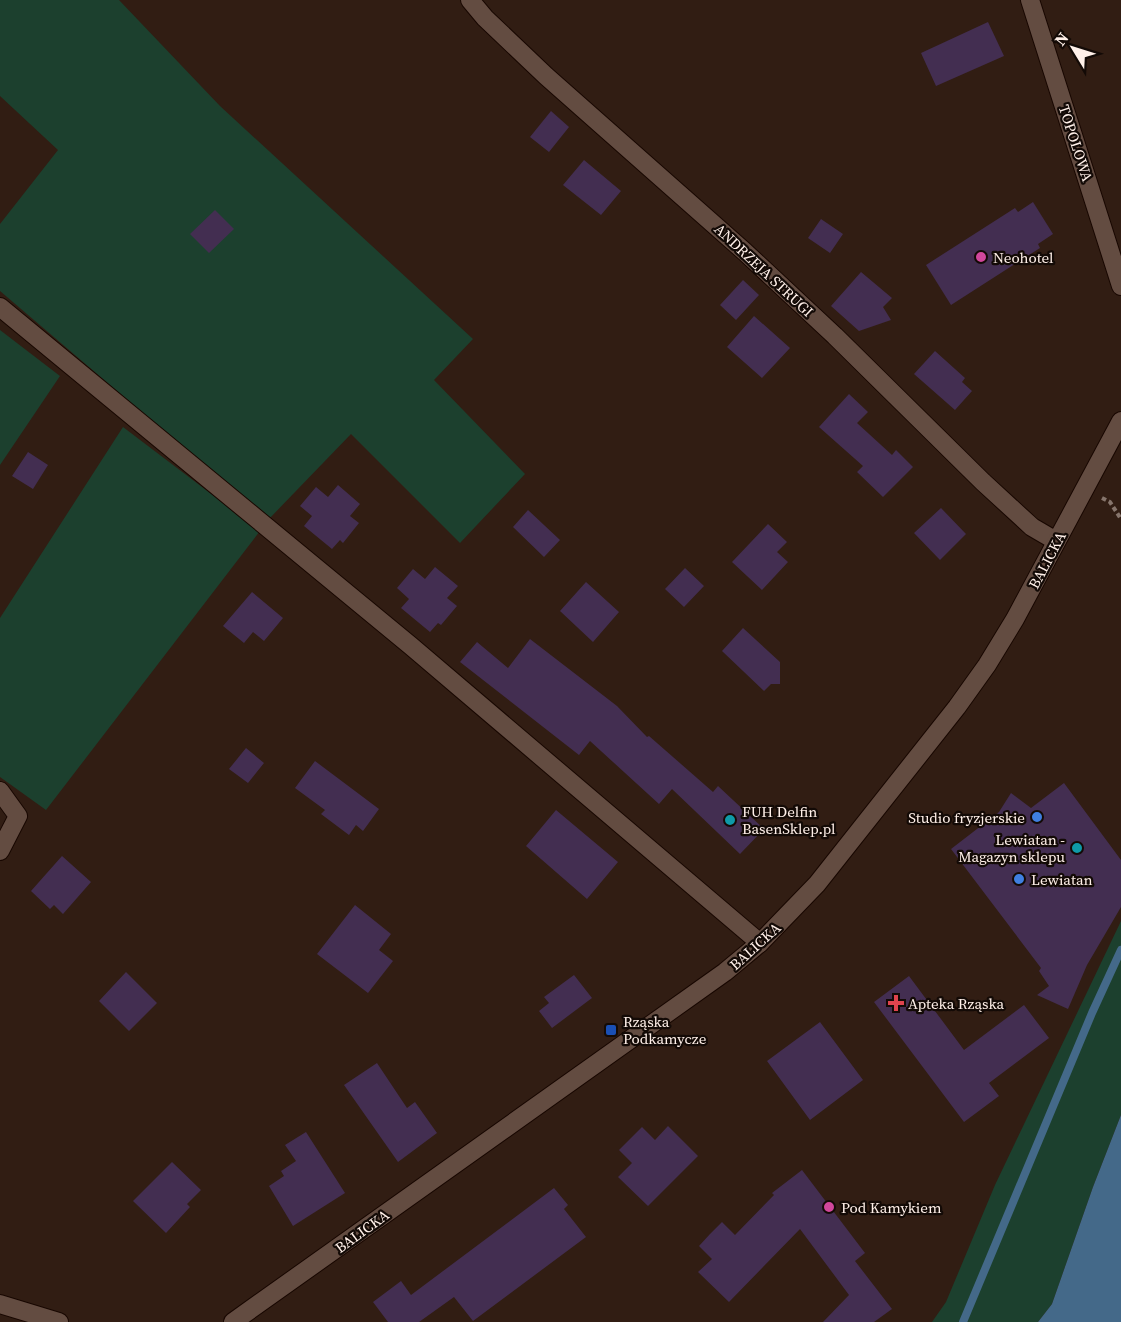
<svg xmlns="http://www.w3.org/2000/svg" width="1121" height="1322" font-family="'Source Serif 4',serif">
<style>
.green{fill:#1c402e}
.water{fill:#446989}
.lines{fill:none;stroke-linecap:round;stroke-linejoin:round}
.stream{stroke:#446989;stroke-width:8}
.building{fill:#432e51}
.street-casing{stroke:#180701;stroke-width:20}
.secondary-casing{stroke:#180701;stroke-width:20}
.path{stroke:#86756c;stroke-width:4;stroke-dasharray:4.5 3;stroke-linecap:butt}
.street{stroke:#634c41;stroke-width:18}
.secondary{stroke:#634c41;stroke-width:18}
.hotel-dot{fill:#d1479c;stroke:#130a06;stroke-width:2}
.shop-dot{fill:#3f7fe0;stroke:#130a06;stroke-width:2}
.culture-dot{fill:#0f9aa8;stroke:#130a06;stroke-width:2}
.health-dot{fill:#e0444e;stroke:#130a06;stroke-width:2}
.transit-dot{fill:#1a4fb4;stroke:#130a06;stroke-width:2}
.labels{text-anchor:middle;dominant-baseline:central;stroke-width:4.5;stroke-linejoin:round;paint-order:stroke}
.street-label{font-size:15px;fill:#fff0e9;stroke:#130a06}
.poi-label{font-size:15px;fill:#fff0e9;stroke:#130a06;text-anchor:start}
</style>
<rect width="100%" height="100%" fill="#311d13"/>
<path class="green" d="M0 0H119L220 106 473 339 434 380 525 474 460 543 351 434 268 520 0 291V224L58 150 0 96Z
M0 330 60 376 0 465Z
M123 427 260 531 46 810 0 777V618Z
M1121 921V1115L1093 1187 1052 1304 1038 1322H932L946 1302 995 1185Z"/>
<path class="water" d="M1121 1115V1322H1038L1052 1304 1093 1187Z"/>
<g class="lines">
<path class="stream" d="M963 1322 1092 1013 1121 950"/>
</g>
<path class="building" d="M988 22 1004 56 936 86 921 53Z
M551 111 569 127 549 152 530 137Z
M584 160 621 191 601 215 563 185Z
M1033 202 1053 234 1038 244 1040 248 951 305 926 265 1015 208 1018 212Z
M215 210 234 229 209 253 190 234Z
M821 219 843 234 830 253 808 238Z
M861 272 892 298 883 307 891 320 859 331 831 306Z
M743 280 759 295 736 320 720 305Z
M754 316 790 348 762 378 727 347Z
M935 351 965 378 962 382 972 391 955 410 914 374Z
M849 394 868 412 857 423 892 455 896 450 913 467 883 497 857 472 863 466 819 427Z
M28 452 48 465 33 489 12 476Z
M338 485 360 504 350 516 359 523 343 543 340 540 332 549 304 526 312 516 300 506 316 487 328 497Z
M941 508 966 534 940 560 914 533Z
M528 510 560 540 544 557 513 527Z
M768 524 787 542 777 552 788 562 762 590 732 562Z
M435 567 458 586 447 598 457 606 441 625 438 623 430 632 401 608 409 599 397 588 413 569 425 579Z
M685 568 704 586 684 607 665 589Z
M586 582 619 612 593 642 560 611Z
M252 592 283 618 264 641 253 632 244 643 223 626Z
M743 628 780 662V684H771L764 691 722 651Z
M530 639 617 706 647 737 649 736 713 792 718 786 764 829 740 854 672 789 659 804 590 741 579 755 460 662 477 642 508 668Z
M246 748 264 763 248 783 229 769Z
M315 761 379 809 363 831 356 825 349 835 321 814 325 810 295 788Z
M1064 783 1121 860V907L1087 965 1068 1009 1037 995 1049 986 1039 971 1041 968 951 849 999 812 1011 793 1031 808Z
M556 810 618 862 587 899 526 846Z
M62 856 91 882 63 914 54 905 50 909 31 891Z
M355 905 391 934 379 950 393 961 368 993 317 954Z
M126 972 157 1003 129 1031 99 1001Z
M574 975 592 998 552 1028 539 1011 549 1003 544 997Z
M909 976 964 1050 1024 1005 1049 1038 989 1083 999 1096 964 1122 874 1002Z
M820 1022 863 1080 810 1120 767 1061Z
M377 1063 407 1108 415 1102 437 1133 398 1162 344 1085Z
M668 1126 698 1156 648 1206 618 1177 632 1163 619 1150 642 1127 655 1140Z
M306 1132 345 1193 293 1226 269 1186 284 1176 281 1171 296 1161 285 1145Z
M172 1162 201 1190 187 1204 190 1207 166 1233 133 1201Z
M802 1170 865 1253 855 1261 892 1309 874 1322H823L849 1295 800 1229 729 1302 698 1272 712 1259 699 1246 710 1234 722 1222 735 1235 774 1195 772 1193Z
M554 1188 568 1205 564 1209 586 1237 473 1321 454 1297 419 1322H388L373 1302 401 1281 411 1295Z"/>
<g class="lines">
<defs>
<path id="street" d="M470 0 485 18 546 76 745 252 835 336 983 482 1032 527 1056 541
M0 307 411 646 760 943
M0 791 18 816 0 851
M0 1304 59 1322"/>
<path id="secondary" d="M1030 0 1121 286
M233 1322 725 972 760 943 817 884 957 707 987 665 1015 619 1121 421"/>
</defs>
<use href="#street" class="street-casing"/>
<use href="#secondary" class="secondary-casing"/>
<path class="path" d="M1102 498 1110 502 1121 519"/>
<use href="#street" class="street"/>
<use href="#secondary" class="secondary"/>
</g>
<g class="hotel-dot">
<circle cx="981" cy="257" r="6"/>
<circle cx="829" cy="1207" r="6"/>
</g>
<g class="shop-dot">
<circle cx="1037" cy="817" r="6"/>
<circle cx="1019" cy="879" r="6"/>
</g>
<g class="culture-dot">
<circle cx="730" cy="820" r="6"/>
<circle cx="1077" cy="848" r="6"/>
</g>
<path class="health-dot" d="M893 994h6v6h6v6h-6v6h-6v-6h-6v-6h6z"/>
<rect class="transit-dot" x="605" y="1024" width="12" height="12" rx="3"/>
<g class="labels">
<g class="street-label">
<text transform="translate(1076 143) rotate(72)">TOPOLOWA</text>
<text transform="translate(764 270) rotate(43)">ANDRZEJA STRUGI</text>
<text transform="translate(1047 560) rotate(-62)">BALICKA</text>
<text transform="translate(755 946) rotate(-42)">BALICKA</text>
<text transform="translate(362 1231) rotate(-36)">BALICKA</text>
</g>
<g class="poi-label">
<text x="993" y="257">Neohotel</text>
<text x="742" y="811">FUH Delfin<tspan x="742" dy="17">BasenSklep.pl</tspan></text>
<text x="1025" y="817" text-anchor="end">Studio fryzjerskie</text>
<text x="1065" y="839" text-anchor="end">Lewiatan -<tspan x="1065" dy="17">Magazyn sklepu</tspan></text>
<text x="1031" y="879">Lewiatan</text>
<text x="908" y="1003">Apteka Rząska</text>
<text x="623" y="1021">Rząska<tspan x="623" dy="17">Podkamycze</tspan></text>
<text x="841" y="1207">Pod Kamykiem</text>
</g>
</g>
<g transform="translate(1073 48) rotate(308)" stroke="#130a06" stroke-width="4.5" paint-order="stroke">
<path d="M0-4.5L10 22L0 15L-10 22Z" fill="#fff0e9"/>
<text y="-9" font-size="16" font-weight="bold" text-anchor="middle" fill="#fff0e9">N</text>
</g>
</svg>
